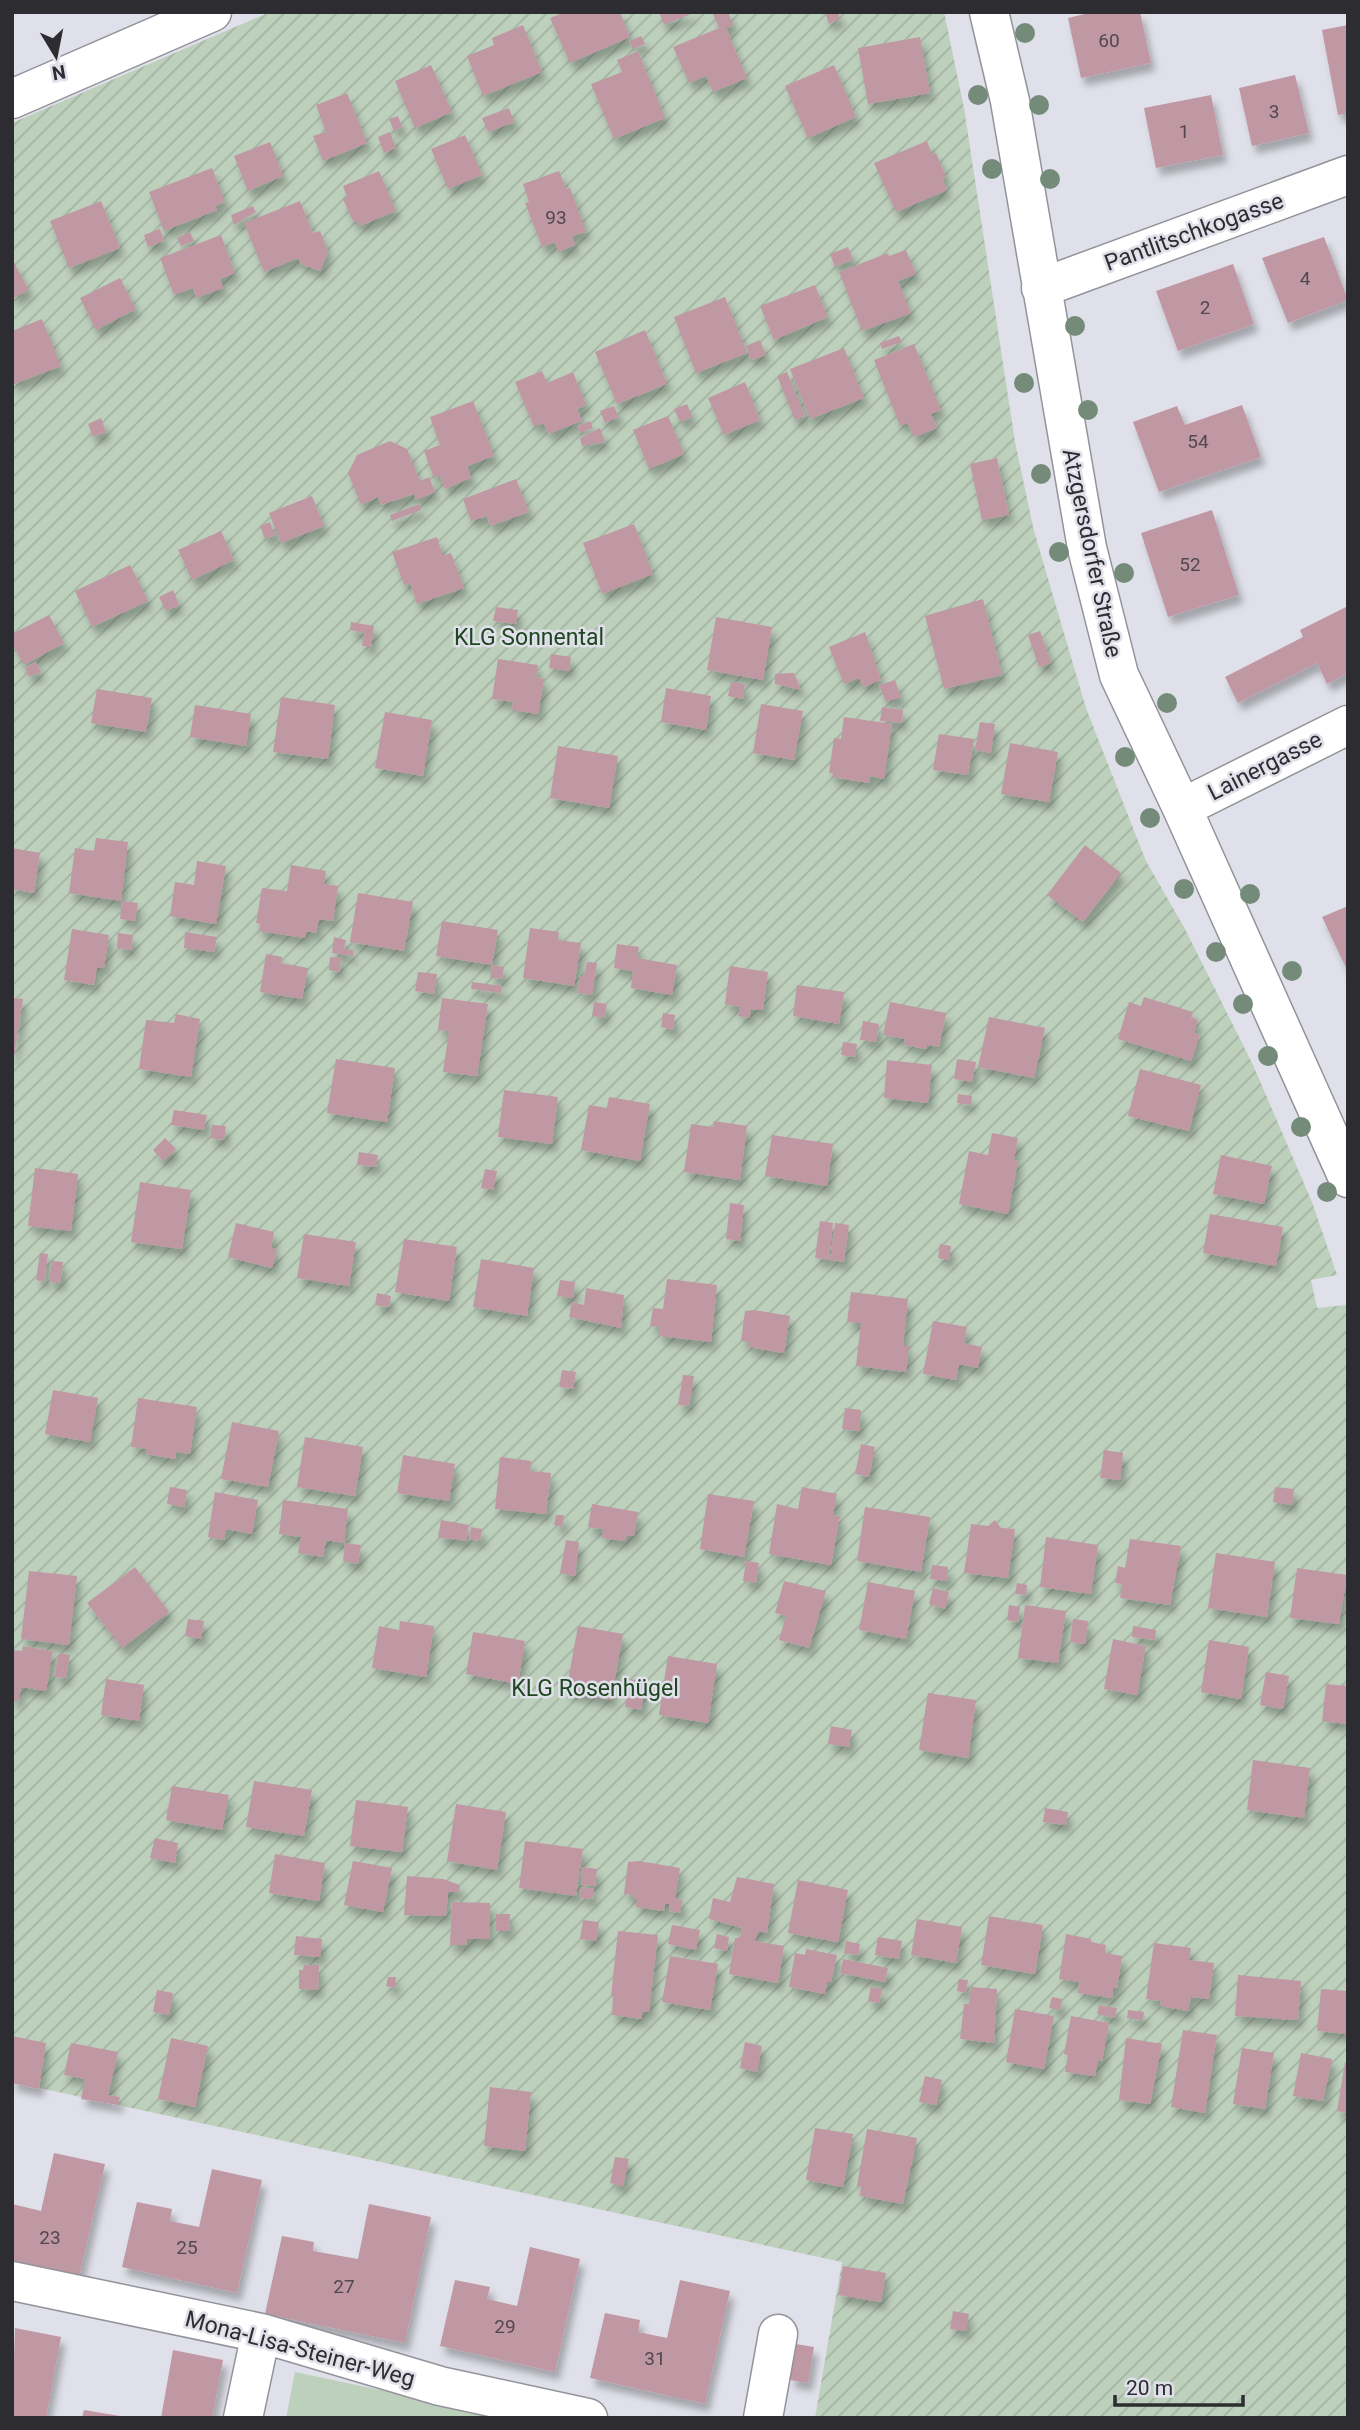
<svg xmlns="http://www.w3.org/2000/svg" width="1360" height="2430" font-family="Roboto,sans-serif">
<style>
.grass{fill:#bdd0bc}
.garden{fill:url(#garden-furrows)}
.building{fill:#bf98a4;filter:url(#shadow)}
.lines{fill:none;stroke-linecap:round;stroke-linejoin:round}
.minor-casing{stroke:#93939c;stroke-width:41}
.minor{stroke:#fff;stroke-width:38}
.tree{fill:#758b7a}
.labels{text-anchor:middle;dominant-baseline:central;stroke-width:5;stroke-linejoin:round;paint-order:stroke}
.number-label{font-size:19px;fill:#52484e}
.street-label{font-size:23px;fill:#2d2d31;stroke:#e0e0ea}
.park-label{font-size:23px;fill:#1e461f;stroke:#e0e0ea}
</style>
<defs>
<pattern id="garden-furrows" width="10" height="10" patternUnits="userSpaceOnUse" patternTransform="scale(1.75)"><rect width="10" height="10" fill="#bdd0bc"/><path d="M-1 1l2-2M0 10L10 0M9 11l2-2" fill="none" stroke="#a3b3a2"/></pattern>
<filter id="shadow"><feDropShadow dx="4.5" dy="8" stdDeviation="3.5" flood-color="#0004"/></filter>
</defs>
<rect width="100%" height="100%" fill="#e0e0ea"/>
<path class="grass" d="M295 2372 512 2418H286Z"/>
<path class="garden" d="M270 12H944L964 108 1015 442 1034 531 1086 708 1146 861 1185 929 1253 1065 1312 1202 1337 1275 1311 1280 1317 1308 1346 1305 1348 1310V2418H815L842 2262 12 2082V123Z"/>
<path class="building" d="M565 12H620L630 37 570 63 550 18Z
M659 12H696L664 25Z
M712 12H728L733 25 726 28 747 78 713 92 706 76 689 83 673 47 719 28Z
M825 12H838L840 19 829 24Z
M1093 12H1140L1151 63 1081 78 1068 18Z
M523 25 542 72 483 96 467 56 494 45 492 38Z
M1348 25V113L1338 115 1322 30Z
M641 36 645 44 633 49 629 41Z
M920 37 930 93 868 104 858 48Z
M638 51 665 118 614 139 591 84 622 72 617 60Z
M431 65 452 112 415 128 395 81Z
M834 65 856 117 808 138 785 86Z
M1295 75 1309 133 1252 146 1239 88Z
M347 93 367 143 323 161 313 136 326 132 316 105Z
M1211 95 1223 155 1156 168 1144 108Z
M509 108 514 122 488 132 482 118Z
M398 116 402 127 394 131 389 119Z
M390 132 396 148 384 153 378 137Z
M465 135 482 175 448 189 431 149Z
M927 141 932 155 936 153 946 177 942 179 947 190 896 212 874 163Z
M270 142 283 176 248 191 234 156Z
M212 168 225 202 215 206 217 210 164 231 149 192Z
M379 171 396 211 360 226 358 221 354 223 343 199 347 197 343 186Z
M559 171 566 189 570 188 586 232 572 236 575 245 558 252 555 242 542 247 525 203 529 202 523 184Z
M101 201 120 248 69 268 50 221Z
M300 201 313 233 320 231 328 252 320 271 301 264 298 258 264 272 244 223Z
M253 206 256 212 234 225 231 215Z
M160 229 164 241 148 247 144 235Z
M190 232 194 241 181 246 177 238Z
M221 235 235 273 220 279 223 288 196 298 193 288 174 295 160 258Z
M1324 237 1348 300 1288 323 1262 258Z
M848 247 853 259 835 267 830 254Z
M906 250 916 274 898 281 911 313 862 331 839 272 888 253 889 256Z
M12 259 29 290 12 299Z
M1233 264 1254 324 1178 351 1156 291Z
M120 278 136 309 96 330 80 298Z
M815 285 828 317 774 340 760 306Z
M725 297 747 353 696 373 674 317Z
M42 319 61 366 12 385V331Z
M645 330 667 384 617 404 595 352Z
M899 336 902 342 882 349 880 343Z
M760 340 766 355 751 360 746 346Z
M914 344 941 410 931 414 937 428 914 437 908 423 900 426 874 360Z
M844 348 864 398 810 419 790 369Z
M542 371 547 383 573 372 586 405 577 409 582 421 548 434 544 423 534 427 515 382Z
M787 372 805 416 795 420 777 376Z
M745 382 760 420 724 435 708 398Z
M473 401 494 456 467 466 471 478 445 489 440 475 434 478 424 451 440 445 430 417Z
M687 404 692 417 680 422 674 409Z
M1242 405 1261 457 1159 492 1133 422 1177 406 1185 425Z
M614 406 619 417 605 423 600 411Z
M668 416 684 454 649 469 633 430Z
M101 418 106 432 93 437 88 424Z
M590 421 593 428 580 433 577 426Z
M600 428 605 442 582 446 580 438Z
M390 441 407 449 420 481 429 477 435 492 416 500 414 494 381 505 378 497 361 505 348 473 357 455Z
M997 458 1009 515 982 520 970 464Z
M516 479 529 512 490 526 487 516 471 521 463 499Z
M312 496 324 526 281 543 269 513Z
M419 504 421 510 392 521 390 515Z
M1212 510 1239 595 1168 617 1141 533Z
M270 522 275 535 265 539 260 526Z
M634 524 653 574 602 594 583 543Z
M221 531 234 560 192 580 178 550Z
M437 537 443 556 451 553 464 588 417 604 410 583 404 585 392 552Z
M130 565 148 601 92 627 75 591Z
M173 590 179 605 166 611 159 597Z
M983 599 1002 675 944 689 925 616Z
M1348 606V673L1327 684 1317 663 1238 703 1225 677 1303 637 1300 630Z
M496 607 518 610 516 624 493 621Z
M49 615 64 643 24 665 12 643V634Z
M716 617 772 627 763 680 707 670Z
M351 622 374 626 371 647 362 646 364 633 350 630Z
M1040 631 1051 663 1039 667 1028 635Z
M865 632 881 680 863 687 859 678 844 684 829 647Z
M551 654 571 657 569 671 549 668Z
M498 659 538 665 536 677 544 679 538 714 512 710 513 702 492 699Z
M36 662 41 672 29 677 25 668Z
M789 673H794L801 690 775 684V674Z
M895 680 901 697 886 702 879 685Z
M731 682 745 684 743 699 728 696Z
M666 688 711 696 706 730 661 722Z
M97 689 152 698 146 732 91 723Z
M281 697 335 705 328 759 273 752Z
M761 704 803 711 794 760 753 753Z
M195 705 251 714 246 746 190 737Z
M882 707 903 710 902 723 880 721Z
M385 712 432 720 423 776 375 768Z
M844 717 892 724 884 779 870 776 869 783 832 777 833 773H829L834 738 841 739Z
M980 722 995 724 991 753 975 750Z
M939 734 974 739 968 775 933 770Z
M1010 743 1058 752 1049 802 1001 794Z
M558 746 618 756 609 808 550 798Z
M96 838 128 842 121 901 69 893 75 848 94 851Z
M1085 845 1121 873 1083 922 1047 895Z
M12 848 40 853 34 893 12 889Z
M197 861 226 866 216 924 170 916 175 882 194 885Z
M291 865 326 871 324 884 338 886 333 921 319 919 316 933 306 931 305 938 259 931 260 924 256 923 262 888 287 891Z
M358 893 413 902 404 951 350 942Z
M122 901 138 903 135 921 120 919Z
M1348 906V972L1322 917Z
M442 921 498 930 492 965 436 956Z
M530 928 559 932 558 940 581 943 574 986 523 978Z
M72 929 109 935 104 968 97 967 94 985 64 980Z
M185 932 217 937 214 952 184 948Z
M118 933 133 935 131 950 117 948Z
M334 937 346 940 344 949 353 950V956L332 953Z
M617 944 639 947 637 958 677 965 672 995 631 988 633 971 614 968Z
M266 954 282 957 281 963 308 968 302 999 260 992Z
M330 957 341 958 339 972 329 970Z
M587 962 597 963 592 995 577 993 580 976H584Z
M492 965 504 967 502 979 490 978Z
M730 966 768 972 763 1010 751 1009 749 1018 738 1016 740 1007 725 1004Z
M418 972 437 974 434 994 415 991Z
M472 982 502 986 501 993 471 989Z
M797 985 844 992 839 1024 793 1016Z
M1144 997 1193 1012 1191 1017 1198 1020 1194 1033 1200 1035 1191 1061 1118 1039 1129 1002 1141 1006Z
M12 998 23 999 14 1057H12Z
M442 998 488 1004 477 1076 443 1072 449 1031 438 1030Z
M594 1002 607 1004 604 1018 592 1016Z
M890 1002 946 1013 939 1047 927 1045 926 1049 904 1045 905 1039 883 1035Z
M663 1013 675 1015 673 1030 661 1027Z
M176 1014 200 1019 191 1077 139 1069 146 1020 174 1023Z
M989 1017 1045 1028 1034 1078 978 1067Z
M863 1021 879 1024 876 1042 860 1040Z
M843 1042 857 1044 855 1057 841 1055Z
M336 1059 395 1068 387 1122 327 1113Z
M957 1059 976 1062 972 1082 954 1079Z
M887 1060 932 1065 928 1103 884 1098Z
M1140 1069 1201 1085 1189 1131 1128 1116Z
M504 1090 558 1097 552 1144 498 1137Z
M958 1094 972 1096 971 1105 957 1103Z
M609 1097 650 1104 640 1161 581 1150 589 1105 607 1108Z
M174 1110 207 1115 204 1130 171 1125Z
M714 1121 747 1126 740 1180 684 1172 691 1124 713 1127Z
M212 1125 226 1126 224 1140 210 1138Z
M992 1133 1018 1138 1014 1160 1018 1161 1008 1214 959 1204 969 1151 988 1155Z
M772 1135 833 1144 827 1186 765 1176Z
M165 1138 176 1149 163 1161 153 1150Z
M359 1152 378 1155 376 1167 357 1165Z
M1221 1155 1272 1166 1264 1204 1213 1194Z
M35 1168 78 1174 71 1231 28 1226Z
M485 1169 497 1171 493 1190 481 1188Z
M140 1182 191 1190 182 1249 131 1242Z
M730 1203 744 1205 740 1241 726 1239Z
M1210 1214 1283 1227 1276 1266 1203 1253Z
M820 1221 833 1223 829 1260 815 1258Z
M236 1223 274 1232 271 1248 277 1249 272 1268 228 1257Z
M835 1223 849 1225 844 1262 830 1260Z
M304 1234 356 1242 349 1286 297 1278Z
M404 1239 457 1247 449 1301 395 1292Z
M940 1244 951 1246 949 1260 938 1258Z
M40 1253 48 1254 44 1282 36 1280Z
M481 1259 534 1268 527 1316 473 1307Z
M52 1261 63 1262 60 1283 49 1282Z
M667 1279 717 1285 711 1342 659 1336 660 1327 650 1326 653 1308 663 1309Z
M560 1280 575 1282 573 1298 557 1296Z
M586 1288 624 1295 621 1328 569 1317 572 1302 584 1305Z
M851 1292 908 1299 903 1346H909L906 1372 856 1366 861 1323 847 1322Z
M377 1293 391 1296 389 1307 375 1305Z
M754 1310 790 1316 784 1353 748 1347 749 1342 741 1341 745 1311Z
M933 1321 967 1327 964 1343 982 1347 978 1368 959 1364 956 1380 923 1374Z
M562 1370 576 1372 573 1389 559 1387Z
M683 1375 694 1376 689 1406 678 1405Z
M53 1390 98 1398 90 1442 45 1434Z
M138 1398 197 1407 190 1454 176 1452 175 1459 146 1454 147 1449 131 1447Z
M845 1408 861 1410 859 1431 842 1429Z
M232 1422 279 1431 268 1487 221 1479Z
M305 1437 363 1447 355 1496 297 1487Z
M861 1444 875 1447 869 1477 855 1474Z
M1104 1450 1123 1453 1120 1480 1100 1478Z
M403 1455 455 1464 449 1501 397 1493Z
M500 1457 531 1461 530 1471 551 1473 546 1514 495 1509Z
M170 1487 187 1490 184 1507 167 1504Z
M802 1487 837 1494 833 1515 840 1516 831 1565 769 1554 777 1504 798 1509Z
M1275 1487 1294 1489 1292 1505 1273 1502Z
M215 1492 258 1500 252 1534 226 1529 224 1540 208 1537Z
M708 1494 754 1501 744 1557 700 1549Z
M283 1500 348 1509 344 1543 326 1540 323 1557 298 1553 301 1537 279 1534Z
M592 1504 638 1512 634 1536 627 1535 625 1541 602 1538 603 1529 588 1527Z
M865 1507 930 1517 921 1572 857 1561Z
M556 1515H564L562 1527 554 1525Z
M441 1520 469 1525 466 1541 438 1537Z
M995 1520 1001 1528 1015 1529 1008 1578 964 1573 971 1524 988 1526Z
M471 1527 482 1529 480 1541 469 1539Z
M1046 1537 1098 1545 1091 1594 1040 1587Z
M1130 1539 1181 1546 1170 1605 1120 1598 1122 1584 1115 1583 1118 1566 1125 1568Z
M566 1540 579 1542 575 1576 560 1573Z
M345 1543 361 1545 358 1564 343 1561Z
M1216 1553 1275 1562 1267 1617 1208 1608Z
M746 1561 759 1563 756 1583 743 1581Z
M932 1565 948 1567 947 1581 930 1579Z
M135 1567 169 1612 122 1648 87 1603Z
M1297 1568 1347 1575 1339 1624 1290 1618Z
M29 1571 77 1576 69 1645 21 1639Z
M784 1581 826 1591 809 1648 779 1640 786 1616 775 1613Z
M868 1582 915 1591 906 1639 859 1630Z
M1017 1583 1027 1585 1026 1595 1015 1594Z
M933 1588 949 1592 945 1609 929 1604Z
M1009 1605 1020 1607 1018 1622 1007 1620Z
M1025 1605 1066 1611 1058 1663 1018 1658Z
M188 1619 204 1621 201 1639 185 1636Z
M1073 1619 1088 1621 1085 1644 1070 1642Z
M400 1621 434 1626 426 1677 372 1668 379 1626 399 1630Z
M578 1626 623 1634 611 1700 566 1692Z
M1133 1626 1156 1630 1155 1640 1132 1637Z
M473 1632 525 1641 518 1684 466 1674Z
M1113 1639 1146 1646 1137 1695 1104 1689Z
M1209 1640 1249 1647 1241 1699 1201 1692Z
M23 1646 53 1651 46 1691 21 1687 18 1701 12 1700V1650L22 1651Z
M59 1653 70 1655 66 1678 54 1677Z
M668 1656 717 1664 708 1723 659 1715Z
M1266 1672 1289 1676 1283 1709 1260 1705Z
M106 1679 144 1685 139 1721 101 1715Z
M630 1679 646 1682 641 1710 625 1707Z
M1326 1684 1348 1686 1346 1724 1322 1721Z
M928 1693 976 1700 968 1758 919 1750Z
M831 1726 852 1730 849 1747 828 1744Z
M1253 1760 1310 1768 1304 1818 1247 1810Z
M254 1781 312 1790 304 1836 246 1827Z
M172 1786 229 1795 222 1830 166 1820Z
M356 1800 408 1807 402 1852 350 1846Z
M456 1804 506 1812 497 1870 447 1861Z
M1045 1808 1068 1812 1066 1825 1043 1822Z
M155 1838 178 1843 175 1863 150 1858Z
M525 1841 583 1849 576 1896 519 1888Z
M275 1854 325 1863 319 1901 269 1893Z
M353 1861 392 1868 383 1912 344 1905Z
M639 1861 680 1868 675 1898 682 1900 680 1913 669 1911 670 1904H665L664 1911 636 1907 637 1899H633V1895L624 1894 628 1862Z
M582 1867 597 1869 595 1886 581 1885Z
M407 1876 443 1879 460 1885 459 1892H448L446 1916 404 1915Z
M737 1877 774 1884 767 1933 758 1931 755 1941 784 1946 778 1983 729 1974 735 1938H740L742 1928 709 1919 713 1898 730 1902Z
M798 1880 848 1890 838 1942 788 1933Z
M581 1887 594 1889 592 1899 580 1898Z
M452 1902 490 1903 489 1939H467L466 1945H450Z
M496 1914H510L509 1931H496Z
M989 1916 1043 1925 1035 1974 981 1965Z
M917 1919 962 1927 956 1963 911 1955Z
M583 1920 599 1922 596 1941 580 1939Z
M672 1925 700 1930 696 1950 668 1944Z
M618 1931 658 1935 649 2012 642 2011V2019L612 2015 613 1996H611Z
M717 1934 729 1937 727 1951 714 1948Z
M1066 1934 1091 1939V1942L1106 1945 1105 1953 1122 1956 1117 1988H1113L1112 1998 1078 1993 1079 1982 1059 1979Z
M296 1936 322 1939 320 1957 294 1955Z
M878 1937 902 1941 899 1959 875 1955Z
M846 1941 860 1944 858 1955 844 1953Z
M1154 1943 1191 1948 1189 1960 1214 1963 1209 1999 1191 1997 1188 2011 1160 2006 1161 2001 1146 1999Z
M806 1949 837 1955 831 1982H827L825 1994 789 1987 795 1953 805 1955Z
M670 1956 718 1964 710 2010 662 2002Z
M843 1959 888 1968 885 1982 840 1973Z
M304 1965H319L318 1990 299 1989V1970H303Z
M1238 1975 1301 1981 1298 2020 1235 2016Z
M388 1977H396L395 1988 386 1986Z
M959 1979 968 1980 966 1993 957 1991Z
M871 1987 882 1989 879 2003 868 2001Z
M971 1987 997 1989 994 2043 960 2039 964 2004H969Z
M1321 1989 1348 1991V2034L1317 2031Z
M157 1990 173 1993 169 2015 153 2012Z
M1052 1997 1062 1999 1060 2010 1049 2008Z
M1099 2005 1117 2008 1115 2018 1097 2014Z
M1015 2009 1054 2016 1044 2069 1006 2062Z
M1128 2010 1144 2012 1143 2020 1127 2018Z
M1071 2016 1109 2023 1102 2061 1098 2060 1095 2076 1065 2072 1068 2055 1064 2054Z
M1183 2030 1217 2035 1205 2113 1171 2107Z
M12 2036 46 2043 39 2089 12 2083Z
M171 2038 208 2046 195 2107 158 2099Z
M1126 2038 1162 2044 1150 2104 1119 2100Z
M745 2042 762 2046 757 2072 740 2068Z
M71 2043 118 2052 108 2095 120 2097 118 2105 81 2099 85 2079 64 2075Z
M1242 2048 1274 2053 1265 2109 1233 2104Z
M1301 2053 1332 2059 1323 2101 1293 2096Z
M1345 2062H1348V2113L1337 2111Z
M925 2076 942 2080 936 2105 919 2102Z
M490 2087 531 2092 525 2151 484 2146Z
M815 2128 853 2134 843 2187 806 2180Z
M867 2129 917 2138 903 2204 860 2196 861 2187 857 2186Z
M54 2153 105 2164 79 2277 12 2262V2204L41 2211Z
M615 2157 629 2159 623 2186 610 2183Z
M212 2169 262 2180 237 2293 122 2267 137 2202 172 2209 170 2221 199 2227Z
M369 2204 431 2217 405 2343 265 2314 282 2236 314 2242 313 2251 358 2259Z
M530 2247 580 2259 555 2372 440 2346 455 2280 490 2287 487 2299 517 2306Z
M843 2266 886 2273 881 2302 838 2295Z
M680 2280 730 2291 705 2404 590 2378 605 2313 640 2320 638 2332 667 2338Z
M953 2311 969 2314 966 2331 950 2329Z
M15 2328 61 2337 46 2418H12Z
M796 2344 814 2347 808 2383 790 2380Z
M173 2350 223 2360 212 2418H161Z
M84 2410 120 2416 119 2418H82Z"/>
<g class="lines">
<defs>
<path id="minor" d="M989 12 1010 101 1087 548 1119 675 1182 808 1348 1178
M12 99 212 12
M1041 288 1348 175
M1182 808 1348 725
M12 2281 261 2333 440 2386 588 2418
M243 2418 261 2333
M763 2418 778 2334"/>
</defs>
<use href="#minor" class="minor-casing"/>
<use href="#minor" class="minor"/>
</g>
<g class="tree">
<circle cx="1025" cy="33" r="10"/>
<circle cx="978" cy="95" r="10"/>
<circle cx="1039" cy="105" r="10"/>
<circle cx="992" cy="169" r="10"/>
<circle cx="1050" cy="179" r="10"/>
<circle cx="1075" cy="326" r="10"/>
<circle cx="1024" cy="383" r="10"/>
<circle cx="1088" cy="410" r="10"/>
<circle cx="1041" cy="474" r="10"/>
<circle cx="1059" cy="552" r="10"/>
<circle cx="1124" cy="573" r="10"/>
<circle cx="1167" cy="703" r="10"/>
<circle cx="1125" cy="757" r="10"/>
<circle cx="1150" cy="818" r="10"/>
<circle cx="1184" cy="889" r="10"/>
<circle cx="1250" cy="894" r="10"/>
<circle cx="1216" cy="952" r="10"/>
<circle cx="1292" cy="971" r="10"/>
<circle cx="1243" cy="1004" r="10"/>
<circle cx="1268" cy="1056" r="10"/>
<circle cx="1301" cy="1127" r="10"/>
<circle cx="1327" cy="1192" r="10"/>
</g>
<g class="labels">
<g class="number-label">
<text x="1109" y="40">60</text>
<text x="1274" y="111">3</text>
<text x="1184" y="131">1</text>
<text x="556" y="217">93</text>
<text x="1305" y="278">4</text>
<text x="1205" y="307">2</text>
<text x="1198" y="441">54</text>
<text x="1190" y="564">52</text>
<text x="50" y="2237">23</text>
<text x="187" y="2247">25</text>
<text x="344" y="2286">27</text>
<text x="505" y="2326">29</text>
<text x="655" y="2358">31</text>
</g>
<g class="street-label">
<text transform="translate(1194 232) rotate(-20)">Pantlitschkogasse</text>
<text transform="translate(1092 553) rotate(78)">Atzgersdorfer Straße</text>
<text transform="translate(1265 766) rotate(-27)">Lainergasse</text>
<text transform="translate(300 2349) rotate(15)">Mona-Lisa-Steiner-Weg</text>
</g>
<g class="park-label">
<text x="529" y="637">KLG Sonnental</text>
<text x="595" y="1688">KLG Rosenhügel</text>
</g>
</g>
<rect width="1360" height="2430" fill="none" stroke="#2d2d31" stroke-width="28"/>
<g transform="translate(56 56) rotate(170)" stroke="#e0e0ea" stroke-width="5" paint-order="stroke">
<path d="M0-5L12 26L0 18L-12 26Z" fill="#2d2d31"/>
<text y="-10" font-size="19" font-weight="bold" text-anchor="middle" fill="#2d2d31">N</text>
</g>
<path d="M1115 2395v10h128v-10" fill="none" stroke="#2d2d31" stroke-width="3.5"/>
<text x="1126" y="2395" font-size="21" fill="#2d2d31" stroke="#e0e0ea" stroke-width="5" paint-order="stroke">20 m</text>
</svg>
